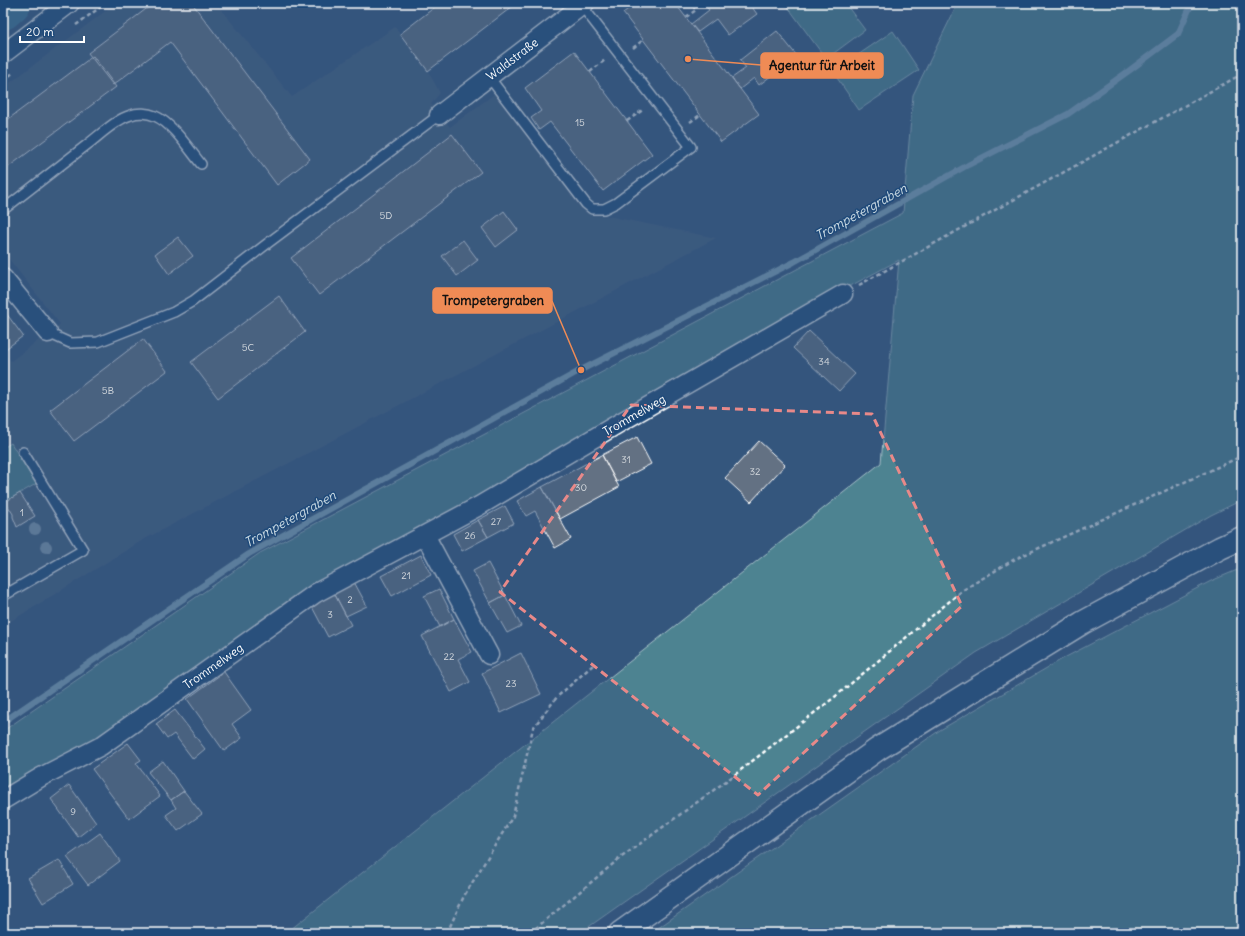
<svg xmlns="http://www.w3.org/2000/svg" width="1245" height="936" font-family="Delius,sans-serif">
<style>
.built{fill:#425e7f}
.green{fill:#4d8391;stroke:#a6c1c8}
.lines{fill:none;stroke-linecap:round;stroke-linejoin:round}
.stream{stroke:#8badc1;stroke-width:6}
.river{stroke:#3d7698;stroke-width:38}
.building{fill:#647183;stroke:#fff}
.lane-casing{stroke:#fff;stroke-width:12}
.street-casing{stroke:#fff;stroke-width:21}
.secondary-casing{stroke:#fff;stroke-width:25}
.path{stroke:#fff;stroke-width:2.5;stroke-dasharray:4 3;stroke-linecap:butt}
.lane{stroke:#1f4a7a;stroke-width:9}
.street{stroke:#1f4a7a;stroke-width:18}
.secondary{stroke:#1f4a7a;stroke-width:22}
.tree{fill:#8ba2b6}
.marked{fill:none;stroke:#e88989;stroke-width:3;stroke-dasharray:8 5;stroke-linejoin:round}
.labels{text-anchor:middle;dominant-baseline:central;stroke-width:3;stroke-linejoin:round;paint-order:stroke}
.number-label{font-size:10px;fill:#d8dce0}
.street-label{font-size:12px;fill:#fff;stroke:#1f4a7a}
.water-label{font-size:13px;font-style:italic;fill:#cedde5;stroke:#1f4a7a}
.leader{fill:none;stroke:#ef8b55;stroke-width:1.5}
.callout-dot{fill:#ef8b55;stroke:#1f4a7a;stroke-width:1.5}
.callout{fill:#ef8b55;stroke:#ef8b55;stroke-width:1.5}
.callout-label{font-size:13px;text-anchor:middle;font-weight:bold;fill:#111}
</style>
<rect width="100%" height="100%" fill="#34567d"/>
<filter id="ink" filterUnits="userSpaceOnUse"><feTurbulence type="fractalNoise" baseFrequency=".025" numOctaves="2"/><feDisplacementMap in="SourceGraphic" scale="8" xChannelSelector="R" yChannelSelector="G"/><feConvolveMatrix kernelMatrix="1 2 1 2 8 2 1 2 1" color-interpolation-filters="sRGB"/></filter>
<g filter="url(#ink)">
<path class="built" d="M116 3H216L292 97 395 27 428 71 440 93 431 104 450 127 497 92 588 212 716 238 143 540 3 626V352L11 361 60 324 5 254 3 238V88Z"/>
<path class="green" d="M785 3H845L865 30 826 59Z
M958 3H1242V500L1211 515 976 653 580 933H286L881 463 899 260 841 291 467 506 98 742 36 770 3 788V731L260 553 903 213 913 95Z
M893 31 919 70 859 110 833 72Z
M11 443 36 484 20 493 5 502 3 500V448Z
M1242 568V933H651L940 730 1064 658 1211 581Z"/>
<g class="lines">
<path class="stream" d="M3 722 249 554 581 370 794 262 968 165 1068 114 1130 70 1178 34 1192 3"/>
<path class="river" d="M3 11 12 3"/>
</g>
<path class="building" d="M154 3H192L310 159 277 185 170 42 113 85 88 53Z
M440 3H517L428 71 400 34Z
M636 3H675L759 114 721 142 623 13Z
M704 3H749L757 14 728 35 716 19 698 32 691 24 709 10Z
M777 31 797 56 759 85 754 78 740 89 732 78 746 68 740 60Z
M574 51 652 154 603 191 550 122 539 130 531 118 541 111 525 88Z
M93 56 116 87 3 171V123Z
M452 134 481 172 319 295 291 258Z
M504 211 518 230 496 247 482 228Z
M178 237 193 256 169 274 155 254Z
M463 240 478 260 457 276 442 256Z
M279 296 305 332 218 398 191 362Z
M3 309 23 336 3 351Z
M809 331 855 374 839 391 793 348Z
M143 339 167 371 74 441 50 410Z
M637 437 651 464 616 482 602 455Z
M759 441 785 465 751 502 725 478Z
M602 455 619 487 560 519 542 487Z
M542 487 571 539 555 548 535 511 526 516 517 501Z
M20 493 35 516 17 527 13 517V514L8 506 3 509V500L5 502Z
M505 506 514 523 488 537 478 520Z
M478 520 488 537 462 551 453 534Z
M421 555 431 575 392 596 381 576Z
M488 563 505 595 490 603 473 571Z
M353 580 367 606 346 616 333 591Z
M439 589 454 619 440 627 424 596Z
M333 591 351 625 328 637 310 603Z
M505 595 521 626 507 633 490 603Z
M454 619 472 652 458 659 470 682 451 692 422 636Z
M521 653 541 694 501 713 482 673Z
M224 672 251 710 232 724 242 738 224 751 187 699Z
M175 710 205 749 193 759 174 734 167 739 156 724Z
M128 743 141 760 136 763 160 796 129 819 92 769Z
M163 761 184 791 171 800 148 772Z
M69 785 96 823 78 837 51 799Z
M184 791 202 814 178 831 166 815 176 808 171 800Z
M100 833 120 861 88 885 67 857Z
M59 860 73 884 43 903 28 878Z"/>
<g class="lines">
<defs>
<path id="lane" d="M489 77 586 204 592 209H604L616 203 691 147 582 6
M3 210C31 188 60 166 88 144 100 135 116 119 131 115 138 112 148 113 155 116 172 123 189 149 201 164
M48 333 70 343 98 342 174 312 193 301 268 243 439 115
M3 596 83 550 23 452"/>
<path id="street" d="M3 54 70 3
M439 115 585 3
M3 278 48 333
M425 535 489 655
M3 800 41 777 101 746 316 593 479 506 621 422 843 294"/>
<path id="secondary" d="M620 933 878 749 1082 623 1220 548 1242 538"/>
</defs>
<use href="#lane" class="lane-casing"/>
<use href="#street" class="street-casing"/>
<use href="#secondary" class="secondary-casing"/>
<path class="path" d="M686 17 696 10 691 3
M76 25 106 3
M633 48 643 40
M590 72 605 60
M3 80 13 73
M627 121 644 109
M690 122 700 115
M859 285 1242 74
M447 933 464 896 513 816 533 728 557 697 593 665
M530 933 619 859 733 776 836 696 963 590 1015 559 1242 456"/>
<use href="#lane" class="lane"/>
<use href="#street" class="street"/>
<use href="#secondary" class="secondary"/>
</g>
<g class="tree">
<circle cx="35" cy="529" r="6"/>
<circle cx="46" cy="547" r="6"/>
</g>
</g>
<path d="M0 0H1245V936H0ZM631 405 872 414 962 606 758 795 500 592Z" fill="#34567d" fill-opacity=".55" fill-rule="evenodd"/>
<path class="marked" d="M631 405 872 414 962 606 758 795 500 592Z"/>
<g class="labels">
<g class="number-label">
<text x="580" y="122">15</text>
<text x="386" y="215">5D</text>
<text x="248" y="347">5C</text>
<text x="824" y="361">34</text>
<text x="108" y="390">5B</text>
<text x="626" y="459">31</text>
<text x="755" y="471">32</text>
<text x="581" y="487">30</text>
<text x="22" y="512">1</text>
<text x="496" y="521">27</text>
<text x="470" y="535">26</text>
<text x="406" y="575">21</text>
<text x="350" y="599">2</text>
<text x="330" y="614">3</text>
<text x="449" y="656">22</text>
<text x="511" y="683">23</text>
<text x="73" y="811">9</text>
</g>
<g class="street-label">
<text transform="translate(512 59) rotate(-37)">Waldstraße</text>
<text transform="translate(634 415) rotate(-30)">Trommelweg</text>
<text transform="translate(213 666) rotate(-35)">Trommelweg</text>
</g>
<g class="water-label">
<text transform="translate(861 212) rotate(-29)">Trompetergraben</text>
<text transform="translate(290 519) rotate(-29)">Trompetergraben</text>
</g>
</g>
<path class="leader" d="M688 59L761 65M581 370L552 301"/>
<g class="callout-dot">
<circle cx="688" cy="59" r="4"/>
<circle cx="581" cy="370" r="4"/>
</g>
<g class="callout">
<rect x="761" y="53" width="122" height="25" rx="4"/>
<rect x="433" y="288" width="119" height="25" rx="4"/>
</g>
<g class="callout-label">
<text x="822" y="70">Agentur für Arbeit</text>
<text x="493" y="305">Trompetergraben</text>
</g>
<rect width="1245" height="936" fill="none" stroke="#1f4a7a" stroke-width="16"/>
<rect x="8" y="8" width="1229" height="920" fill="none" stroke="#fff" stroke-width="1.5" filter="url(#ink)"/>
<path d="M20 36v6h64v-6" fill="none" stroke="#ffffff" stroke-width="2"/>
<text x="26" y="36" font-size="12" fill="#ffffff" stroke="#1f4a7a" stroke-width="3" paint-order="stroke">20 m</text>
</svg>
